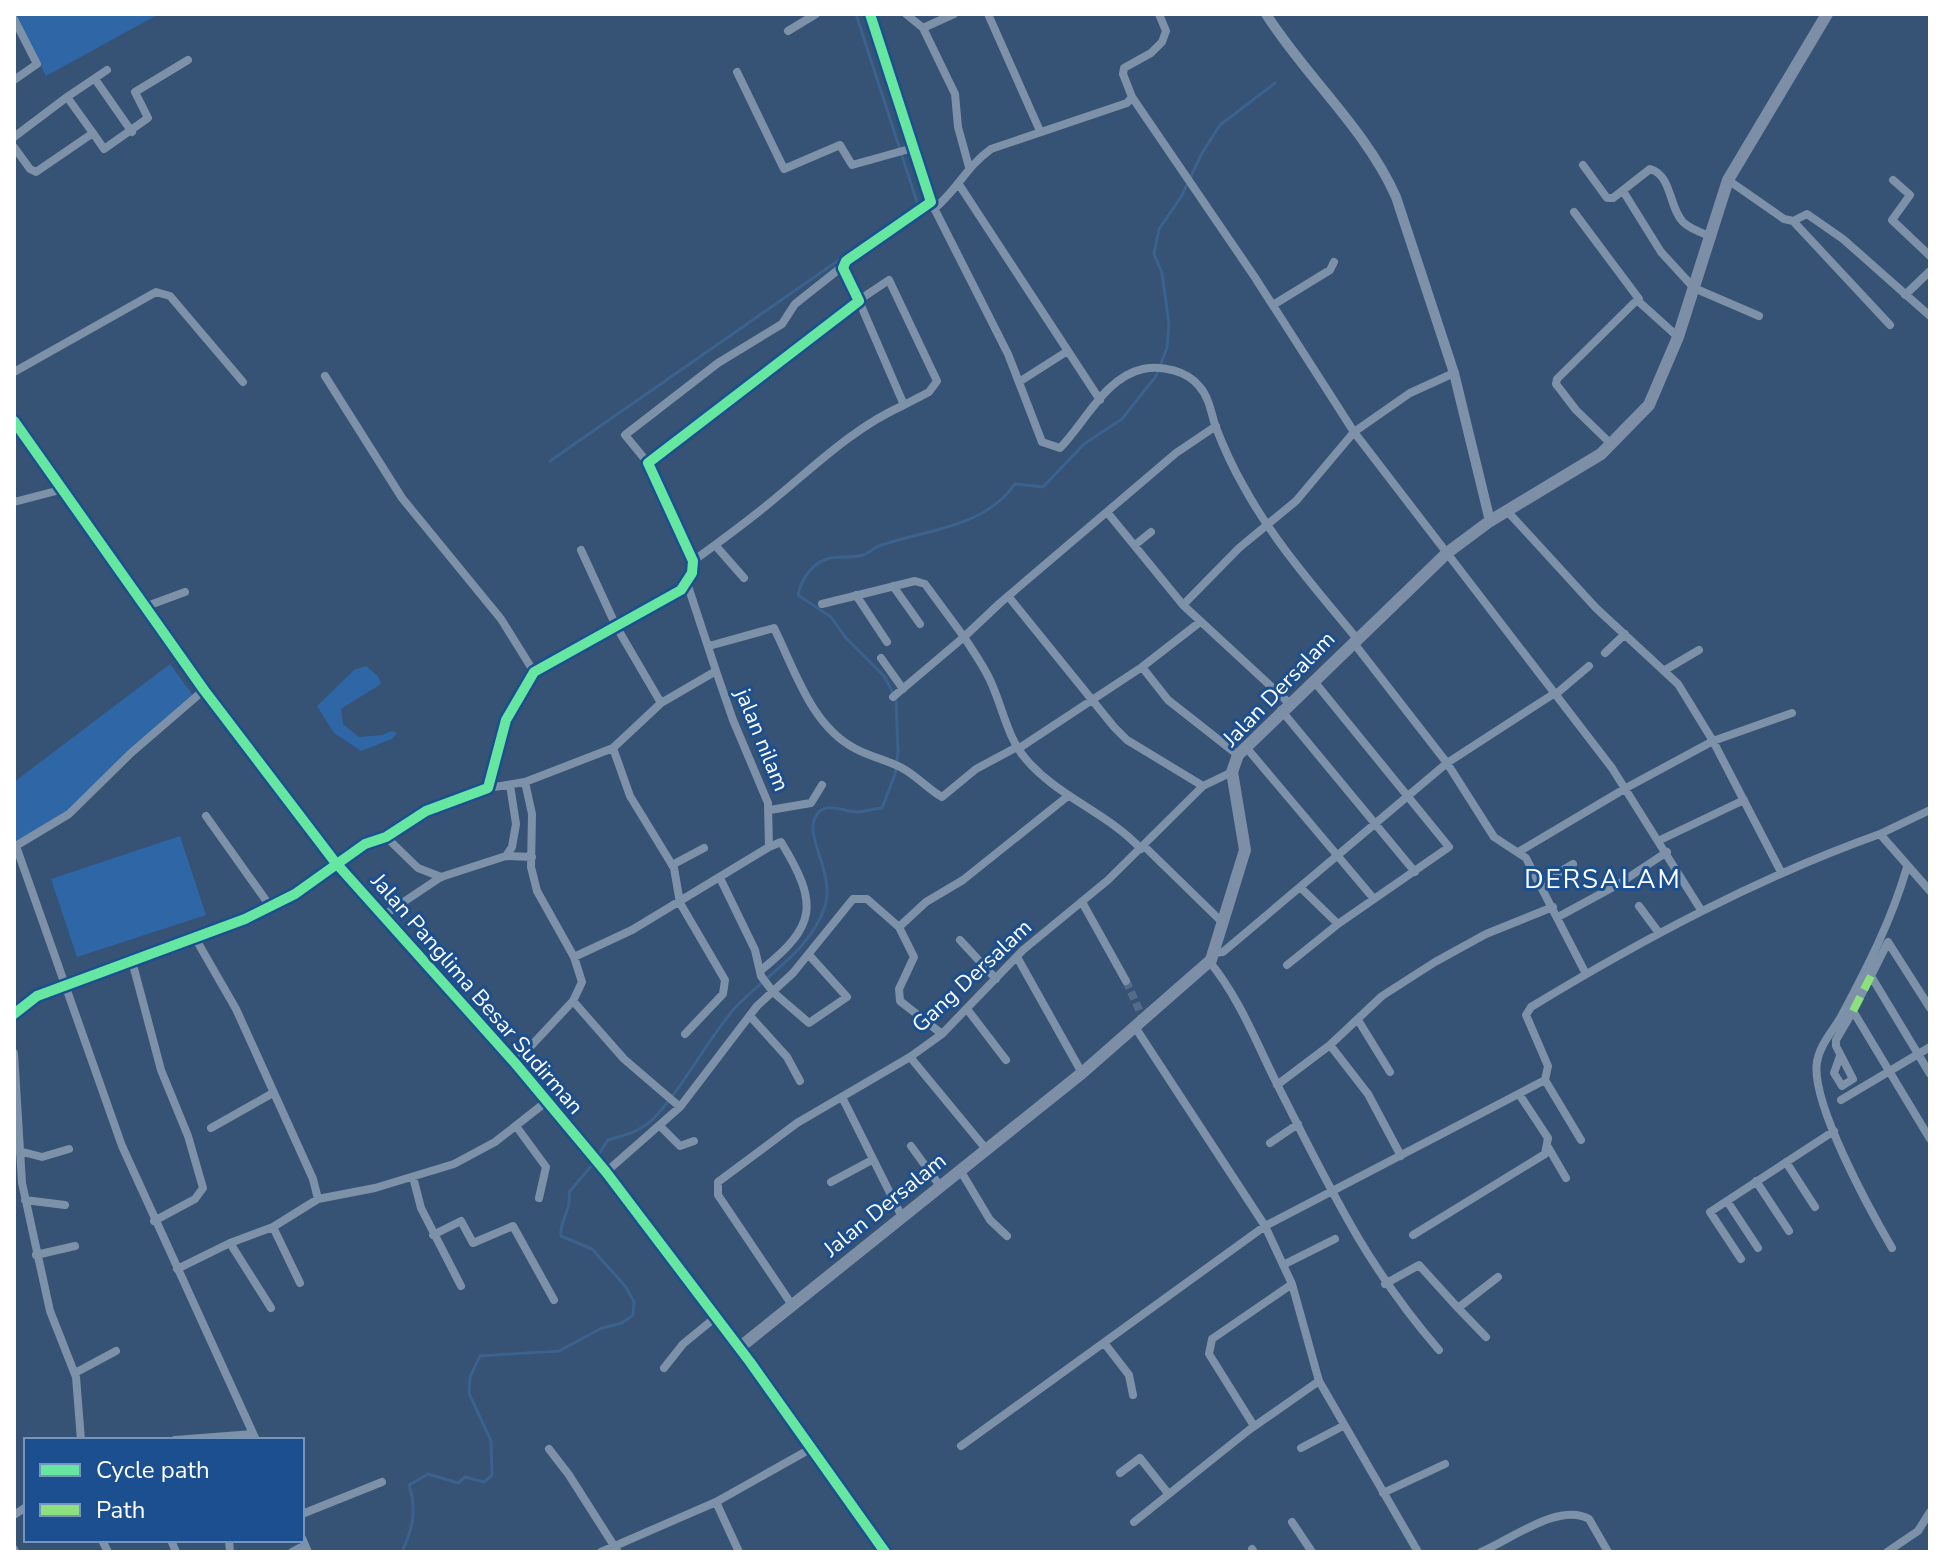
<svg xmlns="http://www.w3.org/2000/svg" width="1944" height="1566" font-family="'Nunito Sans',sans-serif">
<style>
.green{fill:#2f66a5}
.lines{fill:none;stroke-linecap:round;stroke-linejoin:round}
.stream{stroke:#3b618d;stroke-width:3}
.minor-tunnel{stroke:#546c89;stroke-width:8;stroke-dasharray:8 4;stroke-linecap:butt}
.minor{stroke:#7d92a8;stroke-width:8}
.tertiary{stroke:#7d92a8;stroke-width:10}
.secondary{stroke:#798da4;stroke-width:11}
.primary{stroke:#7d8ea7;stroke-width:12}
.quiet{stroke:#8de07e;stroke-width:8;stroke-dasharray:16 8;stroke-linecap:butt}
.cycleway-casing{stroke:#1b4f8f;stroke-width:15}
.cycleway{stroke:#66e7a1;stroke-width:10}
.labels{text-anchor:middle;dominant-baseline:central;stroke-width:6;stroke-linejoin:round;paint-order:stroke}
.street-label{font-size:22px;fill:#fff;stroke:#1b4f8f}
.quarter-label{font-size:26px;letter-spacing:2px;fill:#fff;stroke:#1b4f8f}
</style>
<rect width="100%" height="100%" fill="#365274"/>
<path class="green" d="M14 14H159L46 76Z
M170 664 195 698 86 800 14 847V782Z
M366 666 378 676 381 684 341 709 343 724 359 737 382 735 392 731 397 733 392 739 361 751 334 733 317 706 354 670Z
M180 836 206 915 77 957 51 879Z"/>
<g class="lines">
<path class="stream" d="M550 461 918 205 856 14
M597 1157 608 1140C625 1135 642 1131 655 1117 685 1085 705 1043 734 1009 765 975 810 952 825 906 835 874 805 837 815 818 824 799 843 812 858 812 866 811 874 809 882 808L895 774 898 752 896 698 884 676 845 637 831 617 798 595C801 580 811 564 827 559 838 555 852 559 863 555 870 553 873 548 879 546 926 529 983 529 1015 484L1043 487 1084 444 1122 419 1156 376 1167 348 1169 324 1162 273 1154 254 1159 229 1181 197 1202 153 1220 125 1275 83
M402 1552C413 1528 417 1510 409 1485L428 1474 458 1483 465 1477 484 1482 492 1475 491 1441 469 1393 470 1377 480 1356 559 1351 602 1328 622 1323 633 1315 634 1302 626 1287 592 1249 561 1236C559 1221 572 1210 569 1192L593 1164"/>
<path class="minor-tunnel" d="M1126 981 1142 1016"/>
<path class="minor" d="M906 14 923 28 954 14
M988 14 1040 131
M14 19 37 64 14 80
M923 28 955 94 958 127 969 167
M788 31 816 14
M737 72 784 169 840 145 852 165 913 148
M95 79 132 132
M1132 97 1254 276 1354 432 1612 768 1701 910
M93 133 104 149 148 118 135 92 188 60
M14 137 67 97
M14 147 30 169 36 172 93 133 67 97 107 70
M1583 165 1607 198H1613L1650 169C1672 175 1669 208 1683 222 1690 229 1702 233 1712 237
M1728 180 1784 219 1793 221 1807 214 1843 239 1930 316
M1893 180 1910 195 1892 220 1930 256
M960 186 1100 400
M1623 191 1661 252 1694 288 1759 316
M931 202 1008 354 1042 442 1060 448C1085 423 1105 377 1143 369 1162 365 1187 371 1199 386 1209 397 1211 412 1215 425 1223 446 1233 468 1244 487 1274 542 1317 590 1357 639
M934 209C959 188 965 168 991 149L1127 103 1132 97 1123 74 1124 68 1151 53 1162 42 1166 31 1159 14
M1574 212 1639 299
M1793 221 1890 325
M1905 295 1930 271
M859 300 889 280 937 381 929 392 904 405
M1273 305 1330 270 1334 262
M14 372 156 292 170 296 243 382
M325 376 402 498 501 619 534 672
M1019 382 1066 352
M1611 444 1576 410 1556 384 1557 379 1637 300 1678 337
M648 463 625 435 718 363 782 324 795 304 843 266
M14 502 60 490
M1107 512 1183 605
M1508 512 1596 608 1678 684 1713 741 1781 872
M715 545 744 578
M1135 545 1151 532
M581 550 616 626 661 703
M693 561C722 540 751 519 778 496 819 462 855 427 904 405L859 301
M893 586 920 624
M856 595 887 642
M1008 596 1114 727 1127 740 1203 786
M822 604 915 581 925 584 964 637 893 697
M147 606 185 592
M1200 622 1142 667 1168 700 1238 755
M1353 642 1447 763 1494 837 1526 858 1586 974
M709 646 774 628C795 670 811 726 856 749 871 757 887 760 902 768 917 776 928 789 942 797L976 769 1017 747
M1605 653 1625 634
M881 658 903 689
M1665 670 1699 650
M716 671 733 720 768 803 769 847 781 842C819 904 817 926 760 971
M1556 694 1589 666
M1289 703 1183 605 1239 548 1296 501 1354 432 1410 393 1454 373
M1281 710 1415 872
M1245 746 1374 899
M613 748 630 796 674 868 680 903 725 980 723 994 685 1034
M1018 749 1142 667
M525 782 613 748 661 703 716 671 687 583
M488 788 525 782 532 814 531 867 537 891 574 957 582 982 573 1001 515 1063
M770 810 811 803 822 785
M1930 810 1880 834 1930 891
M206 816 270 906
M386 837 418 868 441 877
M1660 840 1744 800
M16 846 122 1146 256 1440
M1144 846 1223 923
M14 847 69 814 131 753 204 690
M1141 849C1107 812 1057 797 1025 758 1007 737 1002 705 990 680 983 665 973 651 964 637L1000 603 1176 453 1216 426
M1520 851 1626 788 1713 741 1792 713
M506 856 532 857
M672 865 704 848
M720 878 755 950 761 976 773 992 809 1023 847 997 809 955
M1540 884 1573 864
M1302 889 1338 924 1449 847 1313 680
M1082 902 1126 981
M1639 906 1659 933
M384 915 441 877 506 856 512 847 516 824 510 785
M1558 917 1617 885 1667 852
M899 927 926 902 963 880 1068 796
M194 936 236 1009 313 1179 318 1199
M960 940 996 979
M1214 953 1223 952 1447 763 1555 693
M574 957 632 930 769 847
M1017 957 1082 1073
M132 961 161 1070 188 1136 203 1188 195 1199 154 1221
M1209 961C1241 1000 1257 1045 1280 1090 1330 1188 1366 1266 1439 1350
M1287 965 1338 924
M573 1001 624 1059 680 1107
M1930 1008 1888 942 1871 976 1930 1074
M967 1009 1006 1060
M1853 1011 1871 976
M14 1014 37 996 245 919 295 894 365 844 386 837 426 811 488 788 506 720 534 672 681 590 692 573 693 561 648 463 859 301 843 268 846 261 931 202 870 14
M750 1016 787 1057 800 1081
M1358 1020 1390 1072
M1135 1027 1265 1226 1292 1284 1319 1381 1418 1552
M1330 1045 1368 1094 1401 1156
M14 1053 22 1183 50 1311 76 1377 81 1440
M1840 1056 1834 1073 1842 1086 1853 1079 1836 1046V1040L1853 1011 1930 1139
M910 1057 986 1149
M1545 1080 1581 1140
M1277 1085 1330 1045 1382 996 1435 962 1486 934 1553 907
M842 1097 902 1217
M1841 1100 1930 1047
M516 1126 546 1167 539 1198
M660 1126 680 1146 694 1141
M211 1128 273 1093
M1270 1143 1298 1124
M911 1146 940 1186
M1548 1147 1566 1178
M19 1151 42 1157 69 1149
M1786 1162 1815 1207
M960 1170 990 1220 1007 1236
M606 1172 680 1107 757 1006 793 973 853 899H867L899 927 914 957 899 989 900 1001 942 1034
M413 1177 421 1208 461 1286
M1756 1181 1789 1231
M831 1182 872 1160
M25 1200 65 1205
M1727 1201 1758 1248
M273 1227 300 1283
M433 1235 461 1221 473 1243 513 1226 554 1300
M1413 1235 1545 1154 1548 1138 1519 1094
M230 1243 271 1308
M1892 1248C1871 1212 1810 1102 1817 1062 1820 1043 1835 1029 1843 1013 1868 966 1892 919 1907 867
M36 1255 75 1246
M1741 1259 1710 1212 1834 1131
M1283 1265 1335 1239
M177 1269 230 1243 273 1227 318 1199 375 1188 454 1164 495 1142 546 1102
M1385 1284 1419 1265 1458 1308 1498 1277
M792 1305 718 1195V1182L797 1123 910 1057 942 1034 1023 950 1108 880 1203 786 1232 772
M1458 1308 1486 1337
M1105 1344 1129 1375 1133 1395
M664 1368 683 1344 716 1317
M75 1373 116 1351
M1254 1426 1209 1354 1212 1339 1292 1284
M175 1440 253 1434
M961 1446 1265 1226 1545 1080 1548 1066 1526 1015 1531 1007C1643 939 1757 878 1880 834
M1301 1448 1343 1426
M549 1449 569 1475 618 1552
M1120 1473 1140 1458 1167 1492
M1383 1493 1445 1464
M716 1502 739 1552
M302 1514 382 1482
M14 1515 26 1507
M1134 1522 1249 1430 1319 1381
M1292 1522 1312 1552
M302 1538 308 1552
M102 1540 108 1552
M171 1540 176 1552
M229 1540 230 1552
M14 1549 15 1552
M1252 1549 1254 1552
M292 1552 305 1545
M601 1552 716 1502 812 1448
M1481 1552C1510 1540 1559 1502 1589 1519L1608 1552
M1887 1552 1918 1531 1930 1512"/>
<path class="tertiary" d="M1266 14C1306 77 1366 129 1396 197L1454 373 1490 521"/>
<path class="secondary" d="M14 421 204 690 335 862 515 1063 604 1169 739 1348"/>
<path class="primary" d="M885 1552 739 1348 1082 1073 1211 960 1245 850 1232 772 1238 755 1447 553 1490 521 1601 454 1649 405 1678 337 1728 180 1827 14"/>
<path class="quiet" d="M1853 1011 1871 976"/>
<defs>
<path id="cycleway" d="M14 421 204 690 335 862 515 1063 606 1172 750 1362 885 1552
M14 1014 37 996 245 919 295 894 365 844 386 837 426 811 488 788 506 720 534 672 681 590 692 573 693 561 648 463 859 301 843 268 846 261 931 202 870 14"/>
</defs>
<use href="#cycleway" class="cycleway-casing"/>
<use href="#cycleway" class="cycleway"/>
</g>
<g class="labels">
<g class="street-label">
<text transform="translate(1279 689) rotate(-46)">Jalan Dersalam</text>
<text transform="translate(762 740) rotate(68)">jalan nilam</text>
<text transform="translate(972 976) rotate(-43)">Gang Dersalam</text>
<text transform="translate(477 994) rotate(49)">Jalan Panglima Besar Sudirman</text>
<text transform="translate(885 1205) rotate(-39)">Jalan Dersalam</text>
</g>
<g class="quarter-label">
<text x="1603" y="879">DERSALAM</text>
</g>
</g>
<rect width="1944" height="1566" fill="none" stroke="#ffffff" stroke-width="32"/>
<rect x="24" y="1438" width="280" height="104" fill="#1b4f8f" stroke="#7695bc" stroke-width="2"/>
<rect x="40" y="1464" width="40" height="12" fill="#66e7a1" stroke="#7695bc" stroke-width="2"/>
<text x="96" y="1478" font-size="24" fill="#ffffff">Cycle path</text>
<rect x="40" y="1504" width="40" height="12" fill="#8de07e" stroke="#7695bc" stroke-width="2"/>
<text x="96" y="1518" font-size="24" fill="#ffffff">Path</text>
</svg>
